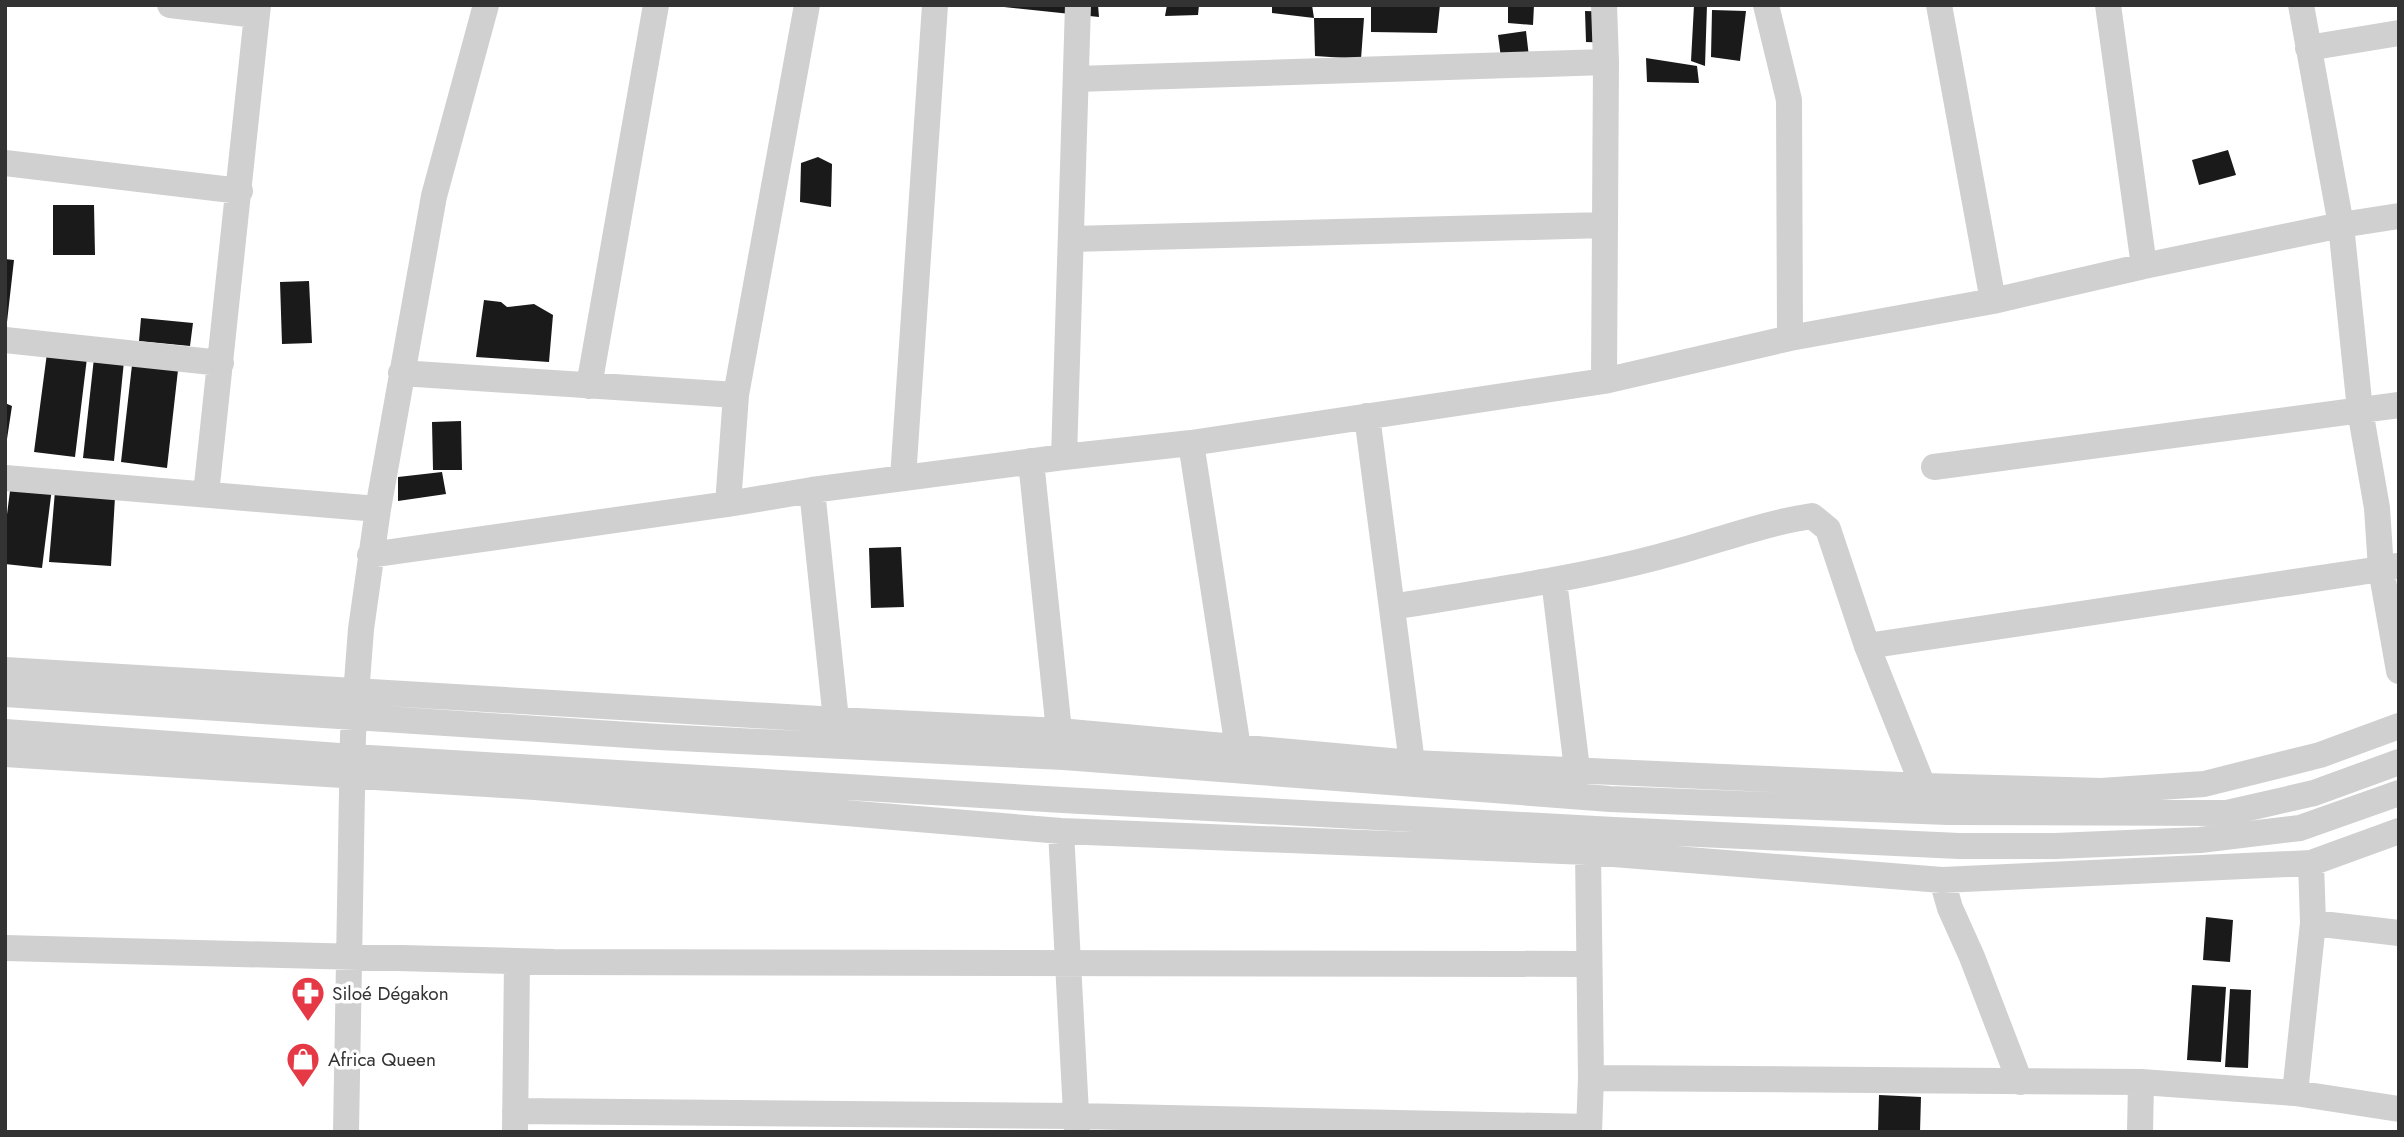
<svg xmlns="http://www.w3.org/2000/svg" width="2404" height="1137" font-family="Jost,sans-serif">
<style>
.building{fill:#1a1a1a}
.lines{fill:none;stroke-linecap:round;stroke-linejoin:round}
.minor{stroke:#d0d0d0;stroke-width:26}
.labels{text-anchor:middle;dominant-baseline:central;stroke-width:7;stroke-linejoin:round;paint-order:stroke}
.poi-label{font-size:19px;fill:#333;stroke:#fff;text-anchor:start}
</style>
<rect width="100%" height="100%" fill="#fff"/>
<path class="building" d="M1004 5H1098L1099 17 1004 7Z
M1167 5H1199L1198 15 1165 16Z
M1272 5H1312L1314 18H1364L1361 59 1315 56 1314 18 1272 13Z
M1371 5H1440L1437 33 1371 32Z
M1508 5H1534L1533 25 1508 23Z
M1694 5H1707L1705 66 1691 61Z
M1712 10 1746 11 1740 61 1711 57Z
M1585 11 1615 12V43L1586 42Z
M1526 31 1529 57 1501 58 1498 35Z
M1646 58 1697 66 1699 83 1647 82Z
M2228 150 2236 175 2199 185 2192 160Z
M818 157 832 164 831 207 800 202 801 163Z
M53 205H94L95 255H53Z
M5 259 14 260 7 322H5Z
M309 281 312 343 282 344 280 282Z
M484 300 501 302 507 307 534 304 553 315 549 362 476 357Z
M141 318 193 323 190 346 139 341Z
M47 353 87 358 75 457 34 452Z
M94 358 124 361 114 461 83 458Z
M132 365 178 370 167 468 121 462Z
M5 403 12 406 7 439H5Z
M461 421 462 470H433L432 422Z
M442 472 446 494 398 501V477Z
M11 483 52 488 42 568 5 564V530Z
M55 491 115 497 111 566 49 562Z
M901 547 904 607 871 608 869 548Z
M2206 917 2233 920 2230 962 2203 960Z
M2192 985 2226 987 2221 1062 2187 1060Z
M2230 989 2251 990 2248 1068 2225 1067Z
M1879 1095 1921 1097 1920 1132H1878Z"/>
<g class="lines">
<path class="minor" d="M170 5 256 15
M1604 5 1606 62 1604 381
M1766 5 1789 100 1790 338
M1939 5 1993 301
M2108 5 2144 266
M2308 48 2399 33
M1076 79 1606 62
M5 163 240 191
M1071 239 1605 225
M5 340 221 363
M401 373 736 395
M589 386 656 5
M1367 416 1412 763
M1191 443 1238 748
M1064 457 1078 5
M1031 461 1059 731
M1934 467 2399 405
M5 478 378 509
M903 478 935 5
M812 490 836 720
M206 494 258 5
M728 504 736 395 807 5
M370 555 728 504 812 490 1064 457 1191 443 1604 381 1790 338 1993 301 2144 266 2341 225 2399 216
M2397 566 2381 569 2399 671
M1554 580 1577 769
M1392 607C1481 592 1571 580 1658 557 1710 544 1759 524 1812 516L1828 529 1867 646 1923 786
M1867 646 2381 569 2377 508 2360 410 2341 225 2301 5
M5 670 836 720 1059 731 1412 763 1923 786 2101 791 2204 784 2320 755 2399 726
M5 694 659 737 1064 757 1610 799 1948 812 2227 813 2314 793 2399 762
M5 732 353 757 1063 800 1614 830 1959 846H2055L2200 840 2300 828 2399 793
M5 754 535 787 1061 831 1588 852 1942 880 2311 863 2399 831
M1061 831 1077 1132
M1588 852 1591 1078 1589 1132
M1942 880 1950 908 1972 957 2020 1082
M2313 923 2399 933
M5 948 554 962 1589 964
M1591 1078 2141 1082 2295 1093 2399 1109
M2295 1093 2313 923 2311 863
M515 1111 1076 1116 1589 1127
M346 1132 353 735 361 629 378 509 434 196 486 5
M515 1132 517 962
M2140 1132 2141 1082"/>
</g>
<defs>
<symbol id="pharmacy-pin" viewBox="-11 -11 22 30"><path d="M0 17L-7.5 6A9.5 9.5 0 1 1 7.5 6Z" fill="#e63946" stroke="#fff"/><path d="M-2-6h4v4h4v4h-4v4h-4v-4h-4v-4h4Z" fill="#fff"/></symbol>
<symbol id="shop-pin" viewBox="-11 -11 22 30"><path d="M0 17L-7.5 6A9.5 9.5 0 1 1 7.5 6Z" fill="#e63946" stroke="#fff"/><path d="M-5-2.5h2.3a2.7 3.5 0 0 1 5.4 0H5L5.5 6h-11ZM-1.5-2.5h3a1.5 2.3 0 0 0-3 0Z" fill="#fff"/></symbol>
</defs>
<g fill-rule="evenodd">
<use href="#pharmacy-pin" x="289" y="974" width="38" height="52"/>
<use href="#shop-pin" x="284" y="1040" width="38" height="52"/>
</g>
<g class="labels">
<g class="poi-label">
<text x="332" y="993">Siloé Dégakon</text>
<text x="328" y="1059">Africa Queen</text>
</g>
</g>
<rect width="2404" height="1137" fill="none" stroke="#333333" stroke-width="14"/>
</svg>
